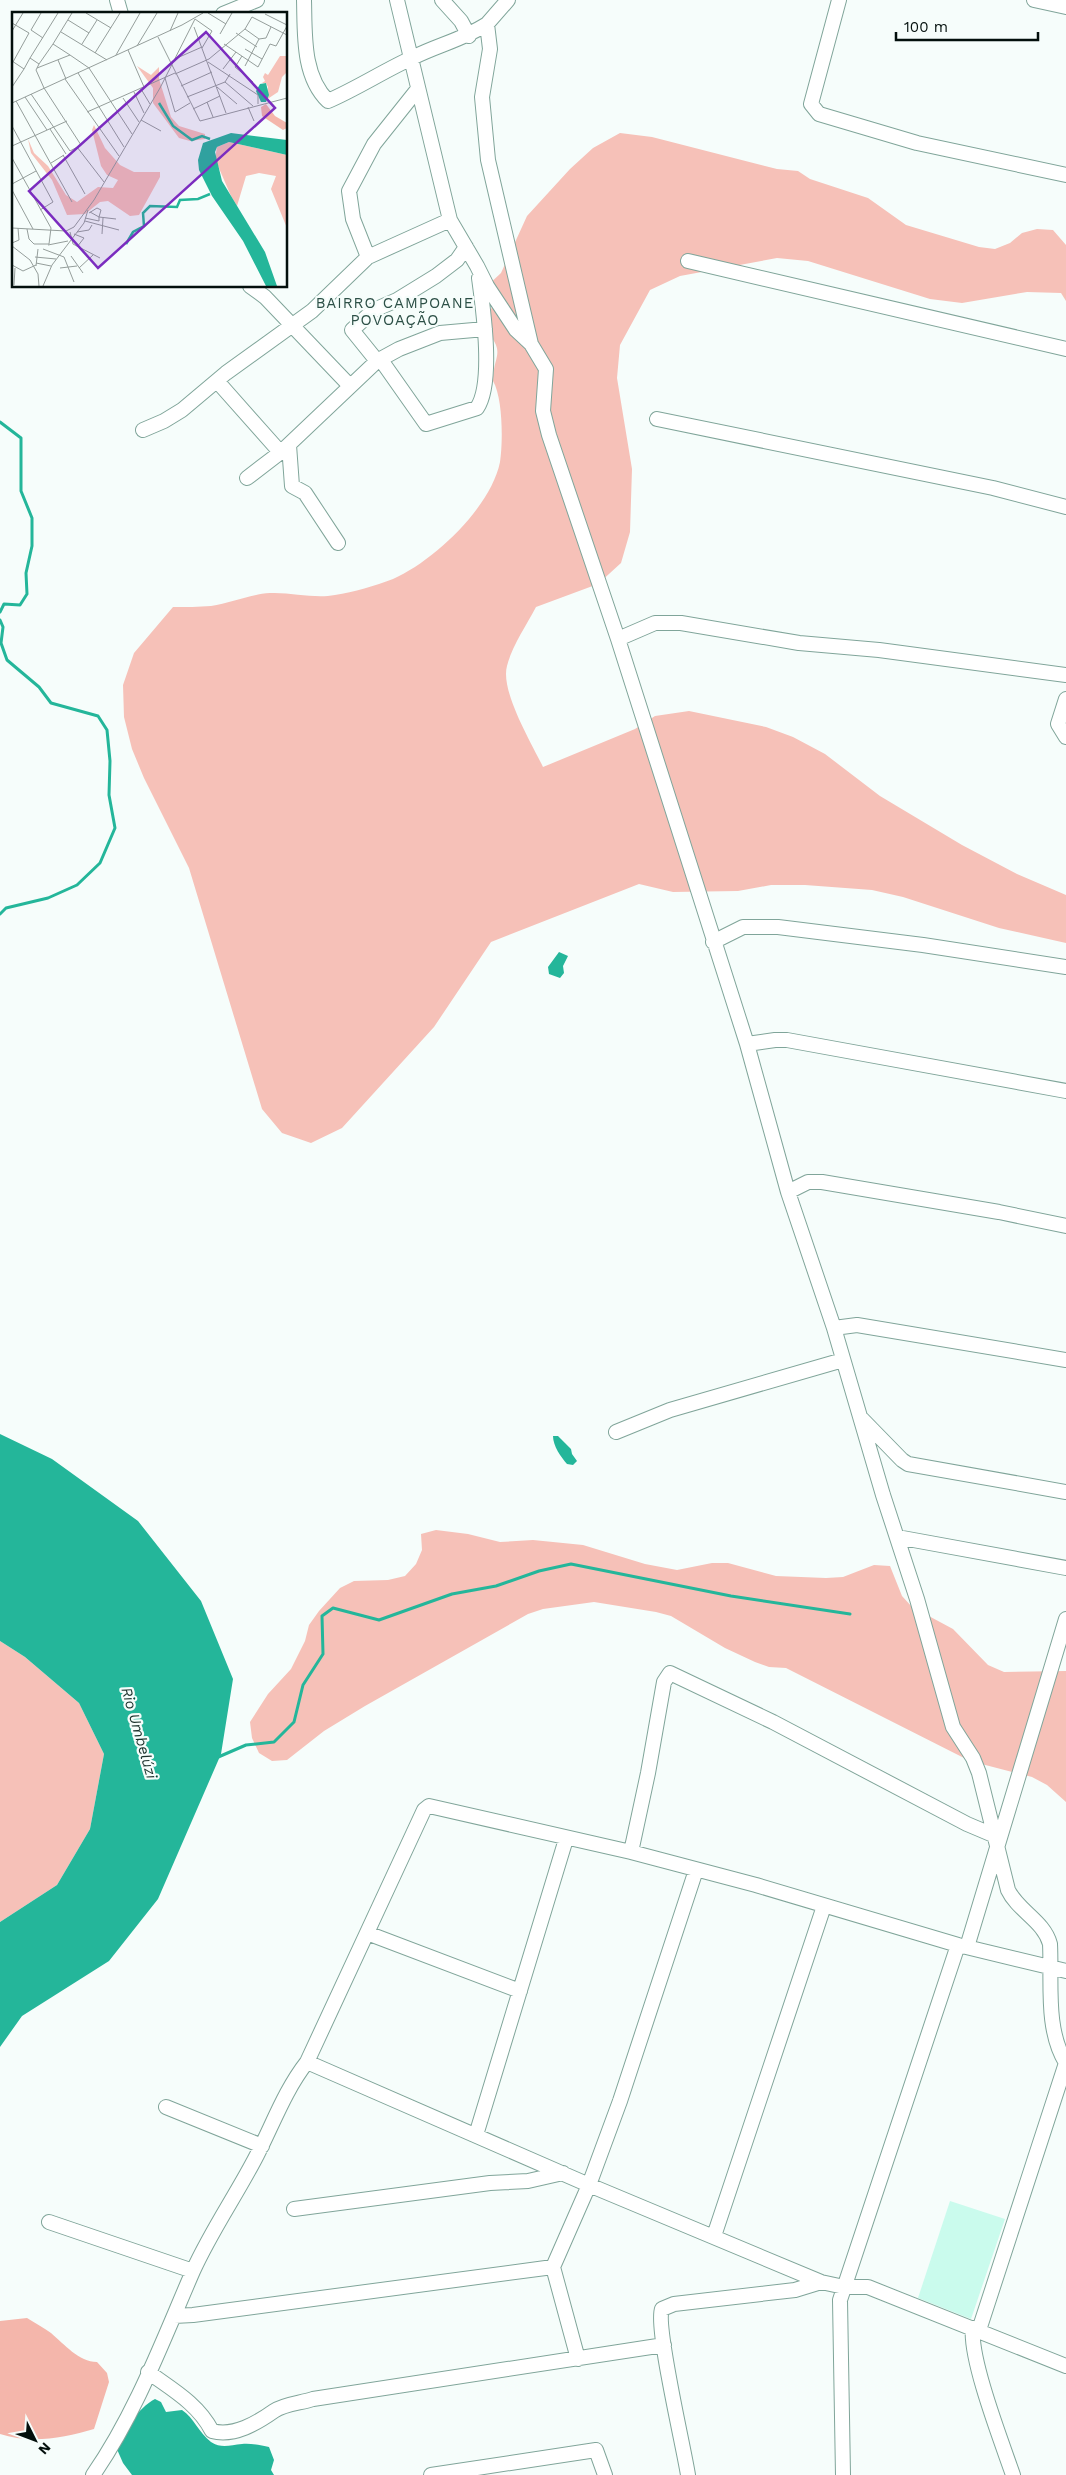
<svg xmlns="http://www.w3.org/2000/svg" width="1066" height="2475" font-family="'Work Sans',sans-serif">
<style>
.built{fill:#cafbed}
.green{fill:#f6c1b8}
.forest{fill:#f4b6ab}
.water{fill:#24b69a}
.lines{fill:none;stroke-linecap:round;stroke-linejoin:round}
.stream{stroke:#24b69a;stroke-width:3}
.minor-casing{stroke:#80a59a;stroke-width:16}
.minor{stroke:#fff;stroke-width:14}
.labels{text-anchor:middle;dominant-baseline:central;stroke-width:4.5;stroke-linejoin:round;paint-order:stroke}
.neighbourhood-label{font-size:15px;letter-spacing:1px;fill:#2d5047;stroke:#f6fdfb}
.water-label{font-size:15px;font-style:italic;fill:#1a312b;stroke:#f6fdfb}
.inset-river{fill:none;stroke:#24b69a;stroke-width:2.5}
.inset-road{fill:none;stroke:#959e9b;stroke-width:1}
.view{fill:#7b2cbf;fill-opacity:0.15;stroke:#7b2cbf;stroke-width:2.5}
.inset-edge{fill:none;stroke:#030f0c;stroke-width:2.5}
</style>
<rect width="100%" height="100%" fill="#f6fdfb"/>
<path class="built" d="M950 2201 1005 2219 971 2319 918 2298Z"/>
<path class="green" d="M620 133 652 137 777 169 798 171 810 179 868 198 906 225 979 247 995 249 1010 243 1022 233 1037 229 1053 230 1066 245V301L1061 293 1027 292 962 303 930 299 808 261 777 258 680 276 650 290 620 345 617 378 632 469 630 532 621 563 598 584 536 607C526 626 512 646 507 666 500 691 532 744 543 767L635 729 655 716 689 711 766 727 793 737 825 754 880 796 962 845 1017 874 1066 895V943L999 928 903 897 872 890 805 885H771L738 891 673 892 639 884 491 942 434 1027 342 1128 311 1143 282 1133 262 1109 189 868 144 778 132 749 124 717 123 685 134 653 173 607C186 607 199 607 211 606 231 603 251 594 270 593 292 592 314 599 335 595 354 592 375 586 393 579 434 561 491 507 500 462 503 442 503 398 493 381 493 354 507 354 485 329L492 306 487 286 501 273 527 216 570 169 593 148Z
M436 1530 468 1534 500 1542 533 1540 583 1545 645 1564 677 1570 712 1563H728L776 1576 826 1578 843 1577 874 1565 890 1566 902 1596 912 1607 953 1629 988 1665 1004 1672 1066 1671V1802L1047 1785 1032 1777 970 1761 786 1668 769 1667 755 1662 725 1648 671 1616 656 1612 594 1602 543 1609 528 1614 365 1706 324 1731 287 1760 272 1761 259 1753 252 1738 250 1722 268 1694 291 1669 305 1641 309 1625 319 1611 340 1588 354 1581 388 1580 405 1576 416 1564 422 1550 421 1534Z
M0 1641 25 1657 79 1703 104 1754 90 1829 57 1885 0 1922Z"/>
<path class="forest" d="M27 2318C35 2323 44 2328 51 2333 64 2344 79 2362 97 2362L107 2373 109 2382 94 2429C64 2438 30 2444 0 2434V2321Z"/>
<path class="water" d="M559 952 568 956 563 966 564 973 560 978 549 974 548 967Z
M0 1434 52 1459 138 1521 201 1601 233 1679 221 1754 158 1899 109 1961 22 2016 0 2047V1922L57 1885 90 1829 104 1754 79 1703 25 1657 0 1641Z
M553 1436H558L571 1449 572 1454 577 1461 573 1465 567 1464C561 1457 553 1446 553 1436Z
M155 2399 161 2402 166 2412 182 2410C194 2418 199 2433 211 2442 222 2449 230 2445 242 2444 249 2443 261 2445 269 2447L274 2460 271 2470 274 2475H132L123 2463 116 2447C124 2430 138 2408 155 2399Z"/>
<g class="lines">
<path class="stream" d="M0 422 21 438V491L32 518V546L26 573 27 594 20 605 4 604 0 612
M0 620 3 627 1 643 7 660 39 687 51 703 98 716 107 730 110 761 109 795 115 828 100 863 77 885 48 898 6 908 0 914
M216 1758 246 1745 274 1742 294 1722 303 1685 323 1654 322 1616 333 1608 379 1620 452 1594 496 1586 539 1571 571 1564 731 1596 850 1614"/>
<defs>
<path id="minor" d="M117 0 121 14
M304 0C305 33 302 76 328 101 358 88 385 70 414 57 438 45 464 39 487 24
M397 0 450 220 477 266 487 286 516 330 531 344
M442 0 461 21 469 36
M508 0 487 24 490 49 482 97 488 160 531 344 546 369 543 411 549 435 618 639 747 1044 788 1192 834 1328 883 1495 917 1599 953 1727 973 1758 979 1773 1008 1890C1018 1911 1044 1921 1050 1944 1052 1982 1045 2029 1066 2063L979 2330
M839 0 811 104 819 114 917 143 1066 175
M1034 0 1066 7
M223 14 257 0
M368 257 353 219 349 191 374 144 417 90
M688 261 1066 349
M250 286 265 297 350 386
M381 360 426 424 477 408C494 383 483 308 479 278
M377 361 352 330 374 310 397 300 436 276 457 260 466 247
M217 381 280 452
M657 419 993 488 1066 507
M143 430 164 421 182 410 226 373 312 311 368 257 450 220
M289 445 292 486 305 493 338 543
M247 478 281 452 377 361 399 349 440 333 485 329
M618 639 655 623H681L799 643 879 650 1066 675
M1066 699 1058 724 1066 737
M713 942 743 927H778L923 945 1066 967
M747 1044 775 1040H787L1066 1091
M788 1192 808 1182H822L999 1212 1066 1226
M834 1328 857 1325 1066 1360
M862 1419 902 1460 908 1464 1066 1492
M616 1432 670 1410 843 1360
M897 1537 1066 1568
M631 1852 648 1773 664 1682 670 1673 773 1722 967 1824 993 1835
M367 1933 520 1991
M967 1947 1066 1619
M307 2062 589 2185 821 2282 844 2287H868L1066 2366
M166 2107 262 2146
M476 2135 566 1839
M294 2209 490 2183 528 2181 563 2173
M49 2222 193 2271
M714 2236 824 1906
M174 2316 193 2315 553 2267
M973 2328C969 2358 1002 2443 1013 2475
M578 2359 553 2267 589 2185 620 2101 696 1870
M148 2372C173 2390 198 2404 212 2431 234 2437 257 2423 274 2411 284 2404 301 2403 313 2399L664 2345
M93 2475C136 2413 163 2340 193 2271 211 2231 237 2194 257 2155 273 2124 285 2090 307 2062L424 1810 429 1806 631 1852 756 1885 958 1945 1066 1971
M431 2475 596 2450 605 2475
M688 2475C684 2448 655 2326 662 2309L674 2304 795 2290 821 2282
M843 2475 840 2300 958 1945"/>
</defs>
<use href="#minor" class="minor-casing"/>
<use href="#minor" class="minor"/>
</g>
<g class="labels">
<g class="neighbourhood-label">
<text x="395" y="303">BAIRRO CAMPOANE<tspan x="395" dy="17">POVOAÇÃO</tspan></text>
</g>
<g class="water-label">
<text transform="translate(139 1733) rotate(74)">Rio Umbelúzi</text>
</g>
</g>
<g transform="translate(12 12)">
<rect width="275" height="275" fill="#f6fdfb"/>
<path d="M268 44H275V60L270 65 266 80 254 88 256 75 254 71H250L253 69 251 65 253 61 256 63ZM125 54 139 63 147 55V67L159 105 167 114 193 122V127L178 129 167 126 141 91V76ZM82 113 93 136 108 153 122 160H148V165L127 203 118 204 96 189 88 190 73 202 55 203 40 168 19 141 16 127 22 141 36 154 54 183 65 190 86 175 101 176 106 168 95 163 89 154 80 118ZM217 130 275 143V216L259 177 264 164 247 161 234 164 225 194 219 184 203 147 205 135Z" fill="#f6c1b8"/>
<path d="M254 92 263 104 275 111V116L271 118 250 104 249 95Z" fill="#f4b6ab"/>
<path d="M254 71 257 83 254 90H249L244 79 248 72ZM219 121 275 128V143L217 130 205 135 203 140 210 169 253 240 265 274H254L231 229 200 184 187 158 186 148 191 131Z" fill="#24b69a"/>
<path class="inset-river" d="M147 91 161 114 180 128 190 124 198 127M114 232 121 220 132 214 131 201 138 194 165 195 168 188 186 187 198 182"/>
<path class="inset-road" d="M29 1 19 18 31 26M74 1 99 16M196 1 214 12M253 2 275 13M56 8 77 21M0 11 17 21M182 15 214 101M233 17 247 27M0 19 11 1M158 19 166 1M49 20 95 48M224 21 245 35M208 22 220 1M146 25 188 109 275 86M247 27 254 26 259 15M70 32 85 8M212 32 246 55 258 32 264 34 275 14M125 34 145 1M233 37 250 47M116 38 132 75M83 41 108 1M58 43 41 32 60 1M104 43 128 1M230 44 223 55 241 70M165 46 190 35M46 48 54 67M0 49 12 57 18 46M1 50 17 21M196 50 246 83V92M27 52 41 32M233 54 247 27M25 56 58 43 77 56 120 122M211 57 224 40M66 61 112 135M163 62 197 47 233 17 240 5 275 23M153 66 163 100 178 91M53 67 107 144M213 70 241 94M169 74 200 60M0 75 12 57M205 75 225 92M129 77 138 92M122 80 132 101M19 82 58 139 69 133 32 76 24 58 27 52 18 46 46 1M13 85 35 118M175 85 213 70 218 62M111 86 127 110M4 89 60 190M195 90 201 105M0 91 170 13 191 1M236 95 242 109M181 97 208 84M75 100 163 61M129 108 149 119M0 114 41 190 28 198M38 117 54 142M0 134 55 109M65 135 92 170M51 143 73 182M0 146 39 216 37 232H22L17 227 15 217M39 151 52 143M0 172 24 159M0 178 21 217M78 200 87 205 104 207M77 201 85 196 89 198 87 205M73 206 87 209V205M73 209 107 218M0 216 54 219 62 215 82 188 148 76 183 7 200 19 190 36M58 220 61 232 88 246M65 220 77 218 80 213M62 222 72 226 65 235M90 222 91 206M0 231 7 228 6 216M36 233 56 229M0 234 18 248 26 262 27 274M31 237 52 245 62 270M59 244 71 261M23 245 44 247M24 251 39 254M0 253 11 259 24 253M24 254 26 237M48 256 65 254M67 256 81 243M2 273 3 256M31 274 40 253 72 211 76 198"/>
<path class="view" d="M194 20 263 96 86 256 17 179Z"/>
<rect width="275" height="275" class="inset-edge"/>
</g>
<g transform="translate(35 2440) rotate(132)" stroke="#f6fdfb" stroke-width="4" paint-order="stroke">
<path d="M0-4L9 19L0 12L-9 19Z" fill="#030f0c"/>
<text y="-8" font-size="14" font-weight="bold" text-anchor="middle" fill="#030f0c">N</text>
</g>
<path d="M896 32v8h142v-8" fill="none" stroke="#030f0c" stroke-width="2.5"/>
<text x="904" y="32" font-size="15" fill="#030f0c" stroke="#f6fdfb" stroke-width="4" paint-order="stroke">100 m</text>
</svg>
